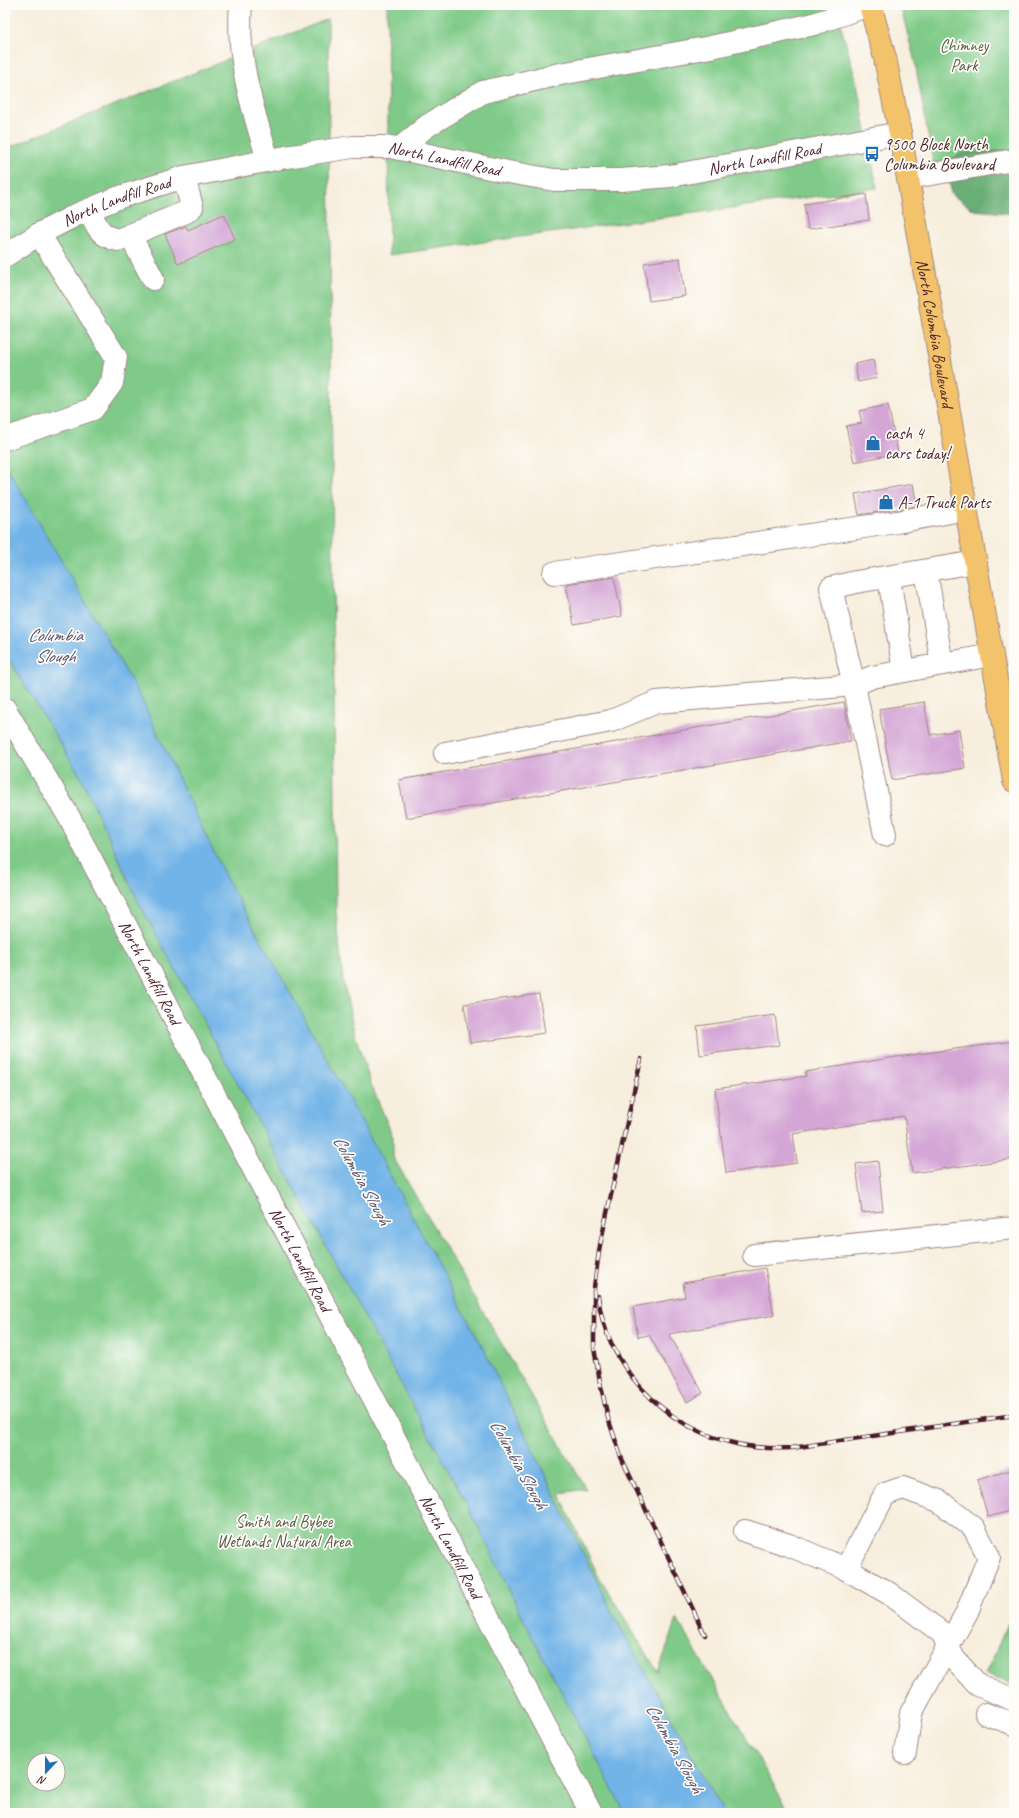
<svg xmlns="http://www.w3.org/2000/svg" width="1019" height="1818" font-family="Caveat,sans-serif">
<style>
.green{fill:#7fca88;stroke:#64745a;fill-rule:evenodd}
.forest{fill:#67ae74;stroke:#586650}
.water{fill:#72b4e7;stroke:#5e6a89}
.building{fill:#d4a6d6}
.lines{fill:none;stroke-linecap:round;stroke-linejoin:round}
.minor-casing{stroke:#a08684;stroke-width:24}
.major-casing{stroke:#a08684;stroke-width:24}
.minor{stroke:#fff;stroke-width:22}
.major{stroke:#f2c36a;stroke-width:22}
.rail-casing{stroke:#4a1f2b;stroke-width:4.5}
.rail{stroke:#fdfcf7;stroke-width:3;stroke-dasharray:9;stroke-linecap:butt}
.labels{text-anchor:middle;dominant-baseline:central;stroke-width:3.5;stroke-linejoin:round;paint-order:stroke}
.park-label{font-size:17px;fill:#5d5b4c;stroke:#fdfcf7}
.poi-label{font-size:17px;fill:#4a1f2b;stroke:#fdfcf7;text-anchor:start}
.street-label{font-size:17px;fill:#4a1f2b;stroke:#fdfcf7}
.water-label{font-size:18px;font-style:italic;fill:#58536d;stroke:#fdfcf7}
</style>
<rect width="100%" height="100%" fill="#fdfcf7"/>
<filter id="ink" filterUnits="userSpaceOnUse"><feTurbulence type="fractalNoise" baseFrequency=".025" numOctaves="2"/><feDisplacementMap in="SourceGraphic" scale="8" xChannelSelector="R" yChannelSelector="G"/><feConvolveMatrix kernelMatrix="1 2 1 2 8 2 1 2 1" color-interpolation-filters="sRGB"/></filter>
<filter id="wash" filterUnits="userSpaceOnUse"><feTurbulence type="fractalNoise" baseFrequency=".012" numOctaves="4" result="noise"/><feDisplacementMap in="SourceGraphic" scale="16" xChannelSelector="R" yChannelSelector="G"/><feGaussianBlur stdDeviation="0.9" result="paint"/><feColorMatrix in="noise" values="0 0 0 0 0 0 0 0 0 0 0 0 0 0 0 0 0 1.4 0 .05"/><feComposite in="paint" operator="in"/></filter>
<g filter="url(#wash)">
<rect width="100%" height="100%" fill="#f7eedd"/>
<path class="green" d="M387 5H835L857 84 877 188 389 255Z
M900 5H1014V169L936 180 915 62Z
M328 19 336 912 343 979 354 1031 370 1082 393 1137V1157L586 1489 560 1493 563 1502 598 1575 658 1672 677 1619 790 1813H5V149ZM34 1760H58V1784H34Z
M1014 1610V1684L985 1675Z"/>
<path class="forest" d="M1014 150V214L974 210 951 194 948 164 960 154Z"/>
<path class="water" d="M5 464 139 694 226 878 333 1069 481 1344 613 1614 724 1813H625L532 1636 471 1512 138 901 82 779 5 653Z"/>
<g id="blocks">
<path class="building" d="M866 194 869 220 808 229 804 204Z
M224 214 235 239 178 264 165 234 186 226 188 230Z
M680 258 685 296 649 301 644 263Z
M873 360 877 378 858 382 855 364Z
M888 405 898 453 854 462 846 426 862 423 859 411Z
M913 484 917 506 859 515 855 494Z
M614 577 622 616 574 625 566 584Z
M844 702 851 741 406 818 399 780Z
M924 702 930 735 959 730 965 768 892 780 879 709Z
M539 994 545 1033 470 1043 464 1004Z
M775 1015 779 1045 700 1055 697 1026Z
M1014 1041V1159L912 1173 904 1116 793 1134 797 1163 726 1173 715 1089 806 1076 805 1072 896 1057Z
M878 1161 883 1211 862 1213 856 1164Z
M765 1268 774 1315 669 1334 703 1393 687 1402 649 1335 638 1337 633 1307 685 1297 683 1283Z
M1014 1469V1510L988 1517 977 1480Z"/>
</g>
</g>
<g filter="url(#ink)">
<use href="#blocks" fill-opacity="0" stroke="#a08684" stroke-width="1"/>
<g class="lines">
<defs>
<g id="minor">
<path d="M241 5C236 59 253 110 268 160"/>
<path d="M399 149 427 126 483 92 560 74 711 47 814 24 869 5"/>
<path d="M908 178 1014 160"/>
<path d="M89 210C97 226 99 236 118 240L186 212 192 207 184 177"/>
<path d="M130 235 153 279"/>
<path id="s1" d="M5 256 39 234 76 215 120 197 184 177 286 157 353 147H391L508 172 554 180H621L670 176 900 133"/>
<path d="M5 439 93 409 112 383 116 357 39 234"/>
<path d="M926 571 942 664"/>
<path d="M554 573 897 522 966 509"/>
<path d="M889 578 904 671"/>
<path id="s2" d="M5 709 69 817 591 1813"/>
<path d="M445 753 611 721 657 702 854 685 831 588 856 582 976 562"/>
<path d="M885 835 854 685 872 677 992 655"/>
<path d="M754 1255 1014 1228"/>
<path d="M745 1531 789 1545 846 1569 890 1594 942 1633 954 1659 978 1685 1014 1700"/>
<path d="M846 1569 885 1494 903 1488 939 1501 974 1528 989 1557 967 1612 911 1713 905 1753"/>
<path d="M986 1714 1014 1724"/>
</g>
<g id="major">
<path id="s3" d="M870 5 885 58 900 133 1014 781"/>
</g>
</defs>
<use href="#minor" class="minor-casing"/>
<use href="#major" class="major-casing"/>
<use href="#minor" class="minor"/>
<use href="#major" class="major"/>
<defs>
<path id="rail" d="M641 1059 600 1245 594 1287V1348L600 1382 608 1418 621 1457 705 1635
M598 1296C606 1365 663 1425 729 1442 750 1448 770 1449 792 1448L1014 1415"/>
</defs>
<use href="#rail" class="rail-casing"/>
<use href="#rail" class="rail"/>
</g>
</g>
<defs>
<symbol id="bus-bare" viewBox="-9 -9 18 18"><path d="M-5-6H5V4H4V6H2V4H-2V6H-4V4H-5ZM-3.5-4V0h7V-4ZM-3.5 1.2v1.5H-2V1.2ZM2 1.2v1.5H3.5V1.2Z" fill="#1f6fb2" stroke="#fdfcf7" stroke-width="2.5" paint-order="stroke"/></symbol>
<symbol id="shop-bare" viewBox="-9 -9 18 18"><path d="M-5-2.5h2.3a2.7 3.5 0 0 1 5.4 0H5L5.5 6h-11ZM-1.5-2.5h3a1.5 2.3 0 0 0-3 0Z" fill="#1f6fb2" stroke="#fdfcf7" stroke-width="2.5" paint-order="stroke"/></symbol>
</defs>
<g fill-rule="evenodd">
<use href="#bus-bare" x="861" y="143" width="22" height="22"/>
<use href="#shop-bare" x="862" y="432" width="22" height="22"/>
<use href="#shop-bare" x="875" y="491" width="22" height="22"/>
</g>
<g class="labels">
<g class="park-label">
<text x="964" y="45">Chimney<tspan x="964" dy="20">Park</tspan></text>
<text x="284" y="1521">Smith and Bybee<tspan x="284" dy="20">Wetlands Natural Area</tspan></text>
</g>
<g class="poi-label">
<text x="884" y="144">9500 Block North<tspan x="884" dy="20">Columbia Boulevard</tspan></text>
<text x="885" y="433">cash 4<tspan x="885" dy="20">cars today!</tspan></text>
<text x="898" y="502">A-1 Truck Parts</text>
</g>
<g class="street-label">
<text stroke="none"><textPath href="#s1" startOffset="785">North Landfill Road</textPath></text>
<text stroke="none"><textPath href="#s1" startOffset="461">North Landfill Road</textPath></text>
<text stroke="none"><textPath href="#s1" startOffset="125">North Landfill Road</textPath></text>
<text stroke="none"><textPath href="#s3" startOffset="335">North Columbia Boulevard</textPath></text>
<text stroke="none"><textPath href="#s2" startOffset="301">North Landfill Road</textPath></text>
<text stroke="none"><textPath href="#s2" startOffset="625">North Landfill Road</textPath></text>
<text stroke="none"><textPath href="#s2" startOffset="949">North Landfill Road</textPath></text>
</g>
<g class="water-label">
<text x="55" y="635">Columbia<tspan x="55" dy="21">Slough</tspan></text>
<text transform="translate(362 1180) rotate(61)">Columbia Slough</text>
<text transform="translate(519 1464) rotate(61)">Columbia Slough</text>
<text transform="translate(675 1748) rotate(61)">Columbia Slough</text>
</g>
</g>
<rect width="1019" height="1818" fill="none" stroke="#fdfcf7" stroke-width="20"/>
<g transform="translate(46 1772) rotate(202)"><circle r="19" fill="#fdfcf7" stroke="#b5a4a5"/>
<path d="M0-3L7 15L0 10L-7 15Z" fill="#1f6fb2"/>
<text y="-6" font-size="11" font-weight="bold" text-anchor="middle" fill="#4a1f2b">N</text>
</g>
</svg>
